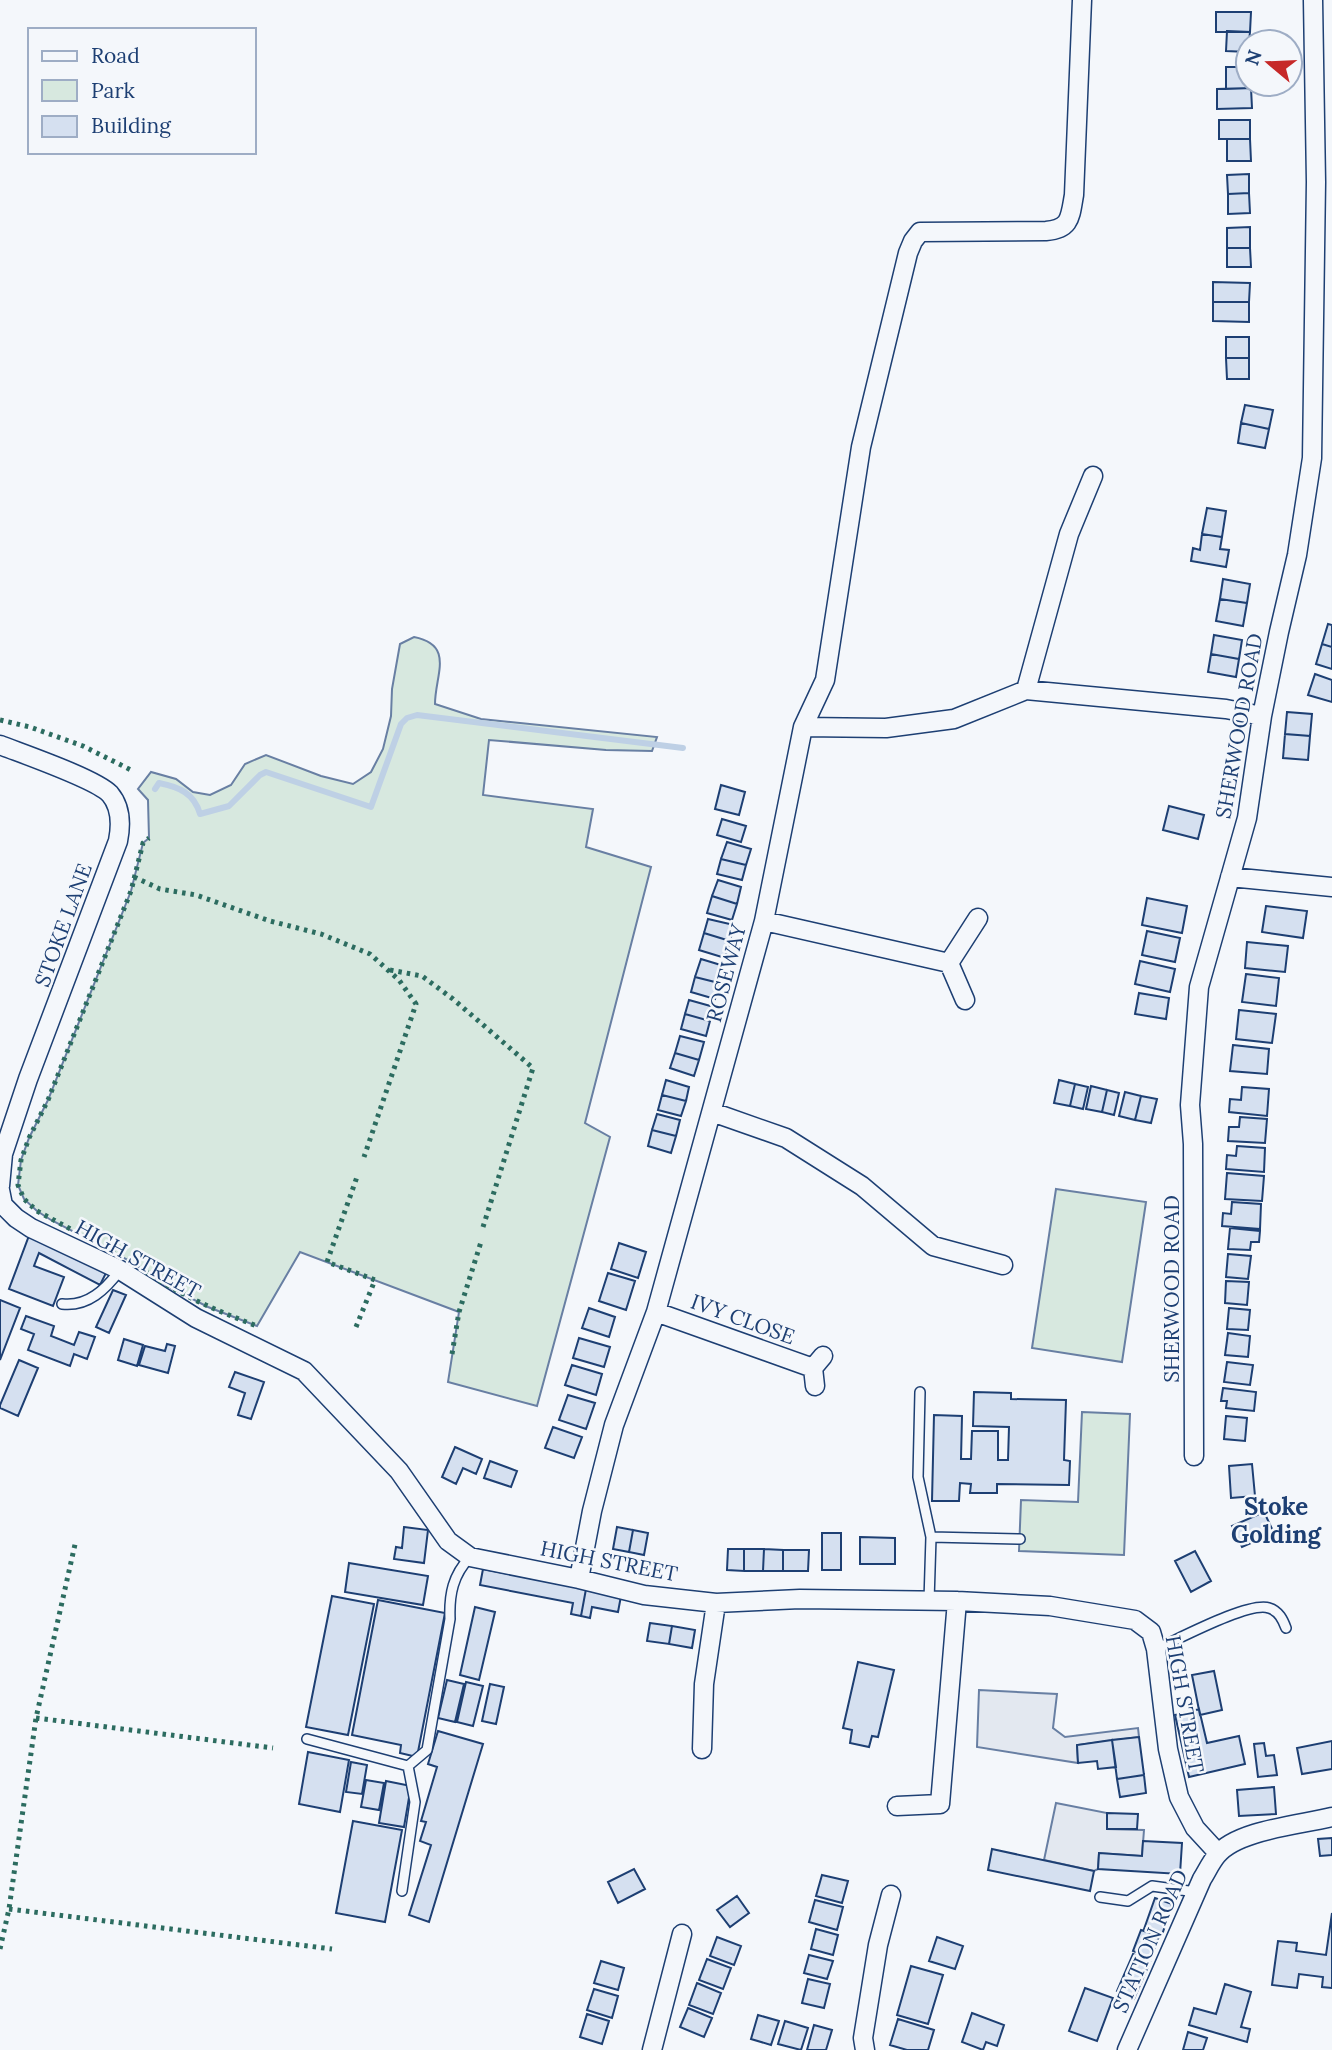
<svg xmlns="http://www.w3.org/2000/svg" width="1332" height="2050" font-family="Lora,serif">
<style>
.green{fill:#d7e8df;stroke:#687fa3;stroke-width:2}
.parking{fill:#e3e8f0;stroke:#687fa3;stroke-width:2}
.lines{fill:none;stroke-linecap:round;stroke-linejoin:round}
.stream{stroke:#bed0e5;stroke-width:6}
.building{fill:#d5e0f0;stroke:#1d3f73;stroke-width:2}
.service-casing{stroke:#1d3f73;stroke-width:12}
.minor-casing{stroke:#1d3f73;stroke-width:21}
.service{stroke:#f4f7fb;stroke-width:9}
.minor{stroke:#f4f7fb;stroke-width:18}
.hedge{stroke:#2c6c60;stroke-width:5;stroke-dasharray:3.5 5;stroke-linecap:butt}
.labels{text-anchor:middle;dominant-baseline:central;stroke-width:5;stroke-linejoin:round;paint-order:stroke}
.street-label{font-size:21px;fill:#1d3f73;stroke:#f4f7fb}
.quarter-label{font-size:24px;font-weight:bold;fill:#1d3f73;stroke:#f4f7fb}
</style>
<rect width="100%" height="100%" fill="#f4f7fb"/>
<path class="green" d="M414 637C455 645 435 675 435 704L481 719 657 737 652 751 606 750 489 740 483 795 593 809 586 847 651 867 585 1123 610 1137 537 1406 448 1382 459 1312 300 1252 257 1326 208 1307 167 1286 130 1261 51 1220 37 1211 24 1199 18 1185 21 1160 29 1138 48 1100 131 891 143 843 149 838 148 800 138 789 151 772 176 779 193 792 210 795 231 785 245 764 266 755 321 776 353 784 371 772 383 749 391 716 392 689 400 644Z
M1056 1189 1146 1202 1122 1362 1032 1348Z
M1082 1412 1130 1414 1124 1555 1019 1551 1021 1500 1078 1502Z"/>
<path class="parking" d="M979 1690 1057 1694 1053 1728 1065 1737 1138 1728 1139 1737 1077 1745 1078 1763 977 1747Z
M1056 1803 1107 1813V1829L1144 1830 1142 1856 1099 1853 1098 1869 1094 1871 1044 1860Z"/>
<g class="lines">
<path class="stream" d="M155 789 159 783C179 787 194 793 200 814L229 806 260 775 266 772 371 807 401 724 407 718 417 715 683 748"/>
</g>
<path class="building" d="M1216 12H1251L1250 32H1216Z
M1227 31 1250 32 1248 52 1226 51Z
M1226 67H1248V84H1251V88L1226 89Z
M1251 88 1252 108 1217 109V89Z
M1219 120H1250V139H1219Z
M1227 139H1250L1251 161H1227Z
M1249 174V193L1228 194 1227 175Z
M1249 193 1250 213 1228 214V194Z
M1250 227V248H1227V228Z
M1227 248H1250L1251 267H1227Z
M1213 282 1250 283 1249 302H1213Z
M1213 302H1249V322L1213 321Z
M1226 337H1249V358H1226Z
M1226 358H1249V379H1227Z
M1245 405 1273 410 1269 429 1241 423Z
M1241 423 1269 429 1265 448 1238 443Z
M1207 508 1226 511 1222 537 1202 534Z
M1202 534 1222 537 1220 549 1229 550 1226 567 1191 561 1193 548 1200 550Z
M1223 579 1250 584 1247 603 1220 599Z
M1220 599 1247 603 1243 626 1216 621Z
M1328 624 1332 625V647L1322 644Z
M1214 635 1242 640 1239 659 1211 654Z
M1322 644 1332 647V669L1316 664Z
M1211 654 1239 659 1236 677 1208 672Z
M1315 674 1332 680V702L1308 695Z
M1287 712 1312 714 1310 736 1285 734Z
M1285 734 1310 736 1308 760 1283 758Z
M721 785 745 792 739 815 715 809Z
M1169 806 1204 815 1198 839 1163 830Z
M722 819 746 826 741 842 717 835Z
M727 842 751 849 746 865 721 859Z
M721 859 746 865 742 880 717 874Z
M718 880 741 887 737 904 712 896Z
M712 896 737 904 732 920 707 913Z
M1147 898 1187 906 1182 933 1142 925Z
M1266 906 1307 911 1303 938 1262 932Z
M708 919 734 925 730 941 704 933Z
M1147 931 1180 938 1175 962 1142 955Z
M704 933 730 941 725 958 699 950Z
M1247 942 1288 946 1285 972 1245 968Z
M701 959 724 966 719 983 695 977Z
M1140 961 1175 969 1170 992 1135 984Z
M1246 974 1279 978 1276 1006 1242 1002Z
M695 977 719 983 715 999 691 992Z
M1139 993 1169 998 1166 1019 1135 1014Z
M689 1000 714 1007 710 1021 685 1014Z
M1239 1010 1276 1014 1272 1043 1236 1039Z
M685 1014 710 1021 706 1036 681 1029Z
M680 1036 704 1042 699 1060 675 1053Z
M1233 1045 1269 1049 1267 1074 1230 1071Z
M675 1053 699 1060 694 1076 670 1068Z
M666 1080 689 1087 686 1101 662 1095Z
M1059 1080 1075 1084 1070 1106 1054 1103Z
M1075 1084 1088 1087 1083 1109 1070 1106Z
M1091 1086 1107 1090 1102 1112 1086 1109Z
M1242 1087 1269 1089 1267 1116 1229 1112 1230 1099 1241 1100Z
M1107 1090 1119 1093 1114 1115 1102 1112Z
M1125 1092 1141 1096 1135 1120 1119 1116Z
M662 1095 686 1101 681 1116 658 1110Z
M1141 1096 1157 1099 1151 1123 1135 1120Z
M657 1114 680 1120 676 1136 652 1130Z
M1240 1117 1267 1119 1265 1143 1228 1141 1229 1127H1239Z
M652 1130 676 1136 671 1153 648 1146Z
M1237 1146 1265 1148 1264 1172 1226 1169 1227 1155 1236 1156Z
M1227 1173 1264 1176 1262 1201 1225 1199Z
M1232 1202 1261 1204 1260 1229 1222 1226 1223 1213 1231 1214Z
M1230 1228 1260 1231 1259 1242H1251L1250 1250 1228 1249Z
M30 1233 106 1273 100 1285 39 1253 34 1266 64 1277 53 1306 9 1289Z
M619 1243 646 1252 638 1278 611 1269Z
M1228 1254 1251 1256 1248 1279 1226 1277Z
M608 1273 635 1281 626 1310 599 1301Z
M1226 1281 1249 1282 1247 1305 1225 1303Z
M113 1290 126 1295 109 1333 96 1327Z
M0 1300 20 1308 0 1360Z
M589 1308 615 1317 609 1337 582 1328Z
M1229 1308 1250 1310 1248 1330 1227 1329Z
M26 1316 54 1326 51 1336 74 1345 79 1332 95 1337 87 1359 74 1354 70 1366 28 1350 34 1334 21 1329Z
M1228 1333 1250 1336 1248 1357 1225 1355Z
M579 1338 610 1347 604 1367 573 1358Z
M124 1339 143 1345 137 1366 118 1360Z
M167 1344 175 1346 168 1373 139 1365 145 1346 165 1351Z
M19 1360 38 1368 18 1416 0 1408V1405Z
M1227 1362 1253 1365 1250 1385 1224 1382Z
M572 1365 602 1374 596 1395 565 1385Z
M235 1372 264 1382 251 1419 238 1415 245 1393 229 1387Z
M1223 1388 1256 1392 1254 1411 1226 1408 1227 1401H1221Z
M974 1392 1011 1393V1399L1066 1400 1064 1460 1070 1461 1069 1485 997 1484V1493H970L971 1484 960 1483 959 1501H932L934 1415 962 1416 961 1459H971L972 1431H998V1460H1008L1009 1427 973 1426Z
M568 1395 595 1403 586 1429 559 1420Z
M1226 1416 1247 1418 1245 1441 1224 1439Z
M553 1427 582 1437 574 1458 545 1448Z
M455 1447 482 1459 476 1474 463 1468 456 1484 442 1477Z
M490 1461 517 1471 511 1487 484 1478Z
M1252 1464 1255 1496 1231 1498 1229 1466Z
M1264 1512 1274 1533 1242 1547 1232 1526Z
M404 1527 428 1530 424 1563 394 1559 396 1547 402 1548Z
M617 1527 633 1530 629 1552 613 1549Z
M633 1530 648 1533 644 1555 629 1552Z
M822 1533H841V1570H822Z
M860 1537 895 1538V1564H860Z
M728 1549H744V1571L727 1570Z
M744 1549H764L763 1571H744Z
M764 1549 783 1550V1571H763Z
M783 1550H809L808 1571H783Z
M1195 1551 1211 1581 1191 1592 1175 1561Z
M349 1563 428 1576 423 1605 345 1592Z
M483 1569 586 1589 581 1616 571 1614 573 1603 480 1585Z
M586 1589 621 1596 618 1612 592 1607 590 1618 581 1616Z
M332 1596 374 1604 348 1735 306 1727Z
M378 1600 445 1613 417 1757 400 1753 401 1745 352 1735Z
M475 1607 495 1612 479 1680 460 1675Z
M650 1623 672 1626 669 1644 647 1641Z
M672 1626 695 1630 692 1648 669 1644Z
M858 1662 894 1670 878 1737 872 1736 869 1747 850 1743 852 1730 843 1728Z
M1214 1671 1222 1710 1200 1715 1192 1675Z
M447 1680 464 1684 455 1722 438 1718Z
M466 1682 483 1686 473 1726 457 1722Z
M490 1684 504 1687 496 1724 482 1721Z
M1199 1709 1207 1743 1239 1736 1245 1764 1189 1777 1175 1715Z
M438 1731 483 1744 429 1922 409 1915 431 1845 420 1841 426 1822 421 1821 437 1767 428 1764Z
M1139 1737 1144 1775 1117 1779 1112 1740Z
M1112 1740 1116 1767 1098 1769 1097 1761 1078 1763 1077 1745Z
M1332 1741V1769L1302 1774 1297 1748Z
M1264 1743 1266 1756 1274 1755 1277 1775 1258 1777 1254 1744Z
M308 1752 349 1760 340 1812 299 1804Z
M351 1762 367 1765 362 1794 346 1792Z
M1144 1775 1146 1793 1120 1797 1117 1779Z
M366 1780 384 1783 379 1810 361 1807Z
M386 1781 411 1786 404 1827 379 1823Z
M1274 1787 1276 1814 1239 1816 1237 1790Z
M1107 1813 1138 1814 1137 1829H1107Z
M353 1821 402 1830 385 1922 336 1913Z
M1332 1838V1855L1320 1856 1318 1839Z
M1143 1841 1182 1843 1180 1874 1098 1869 1099 1853 1142 1856Z
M992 1849 1094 1871 1090 1891 988 1870Z
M634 1869 645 1889 618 1903 608 1882Z
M822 1875 848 1881 842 1903 816 1896Z
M737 1896 749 1913 730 1927 717 1910Z
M1155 1898 1172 1904 1162 1935 1144 1929Z
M815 1900 843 1907 837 1930 809 1922Z
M1332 1913V1988L1322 1987 1323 1977 1299 1974 1297 1988 1272 1985 1278 1941 1297 1943 1296 1951 1326 1955Z
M816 1929 838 1935 833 1955 811 1949Z
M1141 1930 1159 1936 1151 1958 1133 1951Z
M717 1937 741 1946 734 1965 710 1956Z
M937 1937 963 1946 955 1969 929 1961Z
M1133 1954 1150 1962 1134 1999 1117 1991Z
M809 1955 833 1961 827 1979 804 1973Z
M707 1959 731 1968 723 1989 699 1980Z
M601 1961 624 1968 618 1990 594 1983Z
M911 1966 943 1975 928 2024 897 2015Z
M808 1979 830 1984 824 2008 802 2003Z
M697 1983 721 1993 713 2014 689 2005Z
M1225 1984 1251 1992 1241 2027 1250 2029 1247 2042 1189 2025 1194 2008 1216 2014Z
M1085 1988 1113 1998 1097 2041 1069 2031Z
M594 1989 618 1996 612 2018 587 2010Z
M688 2008 712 2018 704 2037 680 2027Z
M972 2013 1004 2025 997 2046 986 2042 983 2050 962 2042Z
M587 2014 609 2021 602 2044 580 2037Z
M758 2015 779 2021 771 2045 751 2039Z
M898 2019 934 2030 928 2050H907L890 2045Z
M785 2021 808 2028 801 2050 778 2044Z
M814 2025 832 2030 826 2050H807Z
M1188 2032 1207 2038 1203 2050H1183Z"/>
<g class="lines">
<defs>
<path id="service" d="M62 1304C88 1307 106 1289 120 1270
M920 1392 918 1477 931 1537 929 1601
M931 1537 1020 1539
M1156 1649C1177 1640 1249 1601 1269 1608 1279 1611 1283 1620 1286 1628
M307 1739 408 1766
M402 1891 415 1802 408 1766 427 1750 450 1619C449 1594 453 1575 470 1557
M1100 1897 1128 1901 1152 1886 1196 1892"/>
<path id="minor" d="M1026 690 1069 534 1093 476
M803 727 886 728 954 719 1026 690 1226 709 1262 716
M0 745C23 754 96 779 110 794 121 807 121 826 118 841L28 1079 3 1154 0 1186
M1230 877 1332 887
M764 921 949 963
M965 1000 949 963 978 918
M712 1112 786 1138 862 1186 933 1246 1003 1265
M0 1190 3 1205 16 1218 31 1228 120 1270 196 1318 304 1371 399 1471 448 1541 470 1557 579 1579 644 1595 716 1603 800 1599 957 1601 1050 1606 1135 1620 1151 1632 1156 1649 1168 1749 1179 1797 1195 1828 1218 1853
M656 1312 813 1368
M815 1386 813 1368 823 1356
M1194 1456 1193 1144 1190 1105 1199 987 1247 818 1262 716 1279 632 1297 555 1312 458 1316 182 1313 0
M579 1579 592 1511 614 1425 656 1312 764 921 803 727 825 680 861 447 908 253 913 241 920 232 1046 231C1071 229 1070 217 1074 195L1082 0
M702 1749 704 1684 716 1603
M897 1806 940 1804 957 1601
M652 2050 682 1934
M865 2050 863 2038 878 1945 891 1895
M1127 2050 1202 1879C1207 1871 1211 1862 1217 1855 1237 1830 1300 1825 1332 1817"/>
</defs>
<use href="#service" class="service-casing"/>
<use href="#minor" class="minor-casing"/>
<use href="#service" class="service"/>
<use href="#minor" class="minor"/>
<path class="hedge" d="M0 720 30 727 83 746 131 770
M134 877 160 889 196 895 270 921 321 934 370 954 399 980 416 1004 364 1157
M390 970 422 976 453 999 533 1068 483 1227
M130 1261 37 1211 24 1199 18 1185 21 1160 29 1138 48 1100 131 891 143 843 149 838
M145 1271C180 1295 217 1311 257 1326
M356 1327 375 1280 327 1262 358 1174
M452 1354 459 1312 481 1242
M36 1718 273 1748
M9 1909 332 1949
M0 1949 9 1909 36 1718 76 1540"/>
</g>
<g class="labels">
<g class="street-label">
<text transform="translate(1239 726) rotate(-80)">SHERWOOD ROAD</text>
<text transform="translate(63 925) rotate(-70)">STOKE LANE</text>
<text transform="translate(726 973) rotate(-75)">ROSEWAY</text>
<text transform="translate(138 1259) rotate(29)">HIGH STREET</text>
<text transform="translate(1171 1289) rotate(-90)">SHERWOOD ROAD</text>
<text transform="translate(743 1319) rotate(20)">IVY CLOSE</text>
<text transform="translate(609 1561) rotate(11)">HIGH STREET</text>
<text transform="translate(1185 1704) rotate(80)">HIGH STREET</text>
<text transform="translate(1150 1941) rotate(-66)">STATION ROAD</text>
</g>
<g class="quarter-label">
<text x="1276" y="1506">Stoke<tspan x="1276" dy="28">Golding</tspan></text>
</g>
</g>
<rect x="28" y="28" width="228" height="126" fill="#f4f7fb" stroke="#9eadc5" stroke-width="2"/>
<rect x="42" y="51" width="35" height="10" fill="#f4f7fb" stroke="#9eadc5" stroke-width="2"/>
<text x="91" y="63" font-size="21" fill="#1d3f73">Road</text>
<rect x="42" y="80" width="35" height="21" fill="#d7e8df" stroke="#9eadc5" stroke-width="2"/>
<text x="91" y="98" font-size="21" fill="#1d3f73">Park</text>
<rect x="42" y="116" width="35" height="21" fill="#d5e0f0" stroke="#9eadc5" stroke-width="2"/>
<text x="91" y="133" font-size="21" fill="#1d3f73">Building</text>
<g transform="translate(1269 63) rotate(289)"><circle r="33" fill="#f4f7fb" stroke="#9eadc5" stroke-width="2"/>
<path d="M0-5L12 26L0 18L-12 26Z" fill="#c62828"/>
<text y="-10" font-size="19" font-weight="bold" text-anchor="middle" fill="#1d3f73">N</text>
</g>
</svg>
